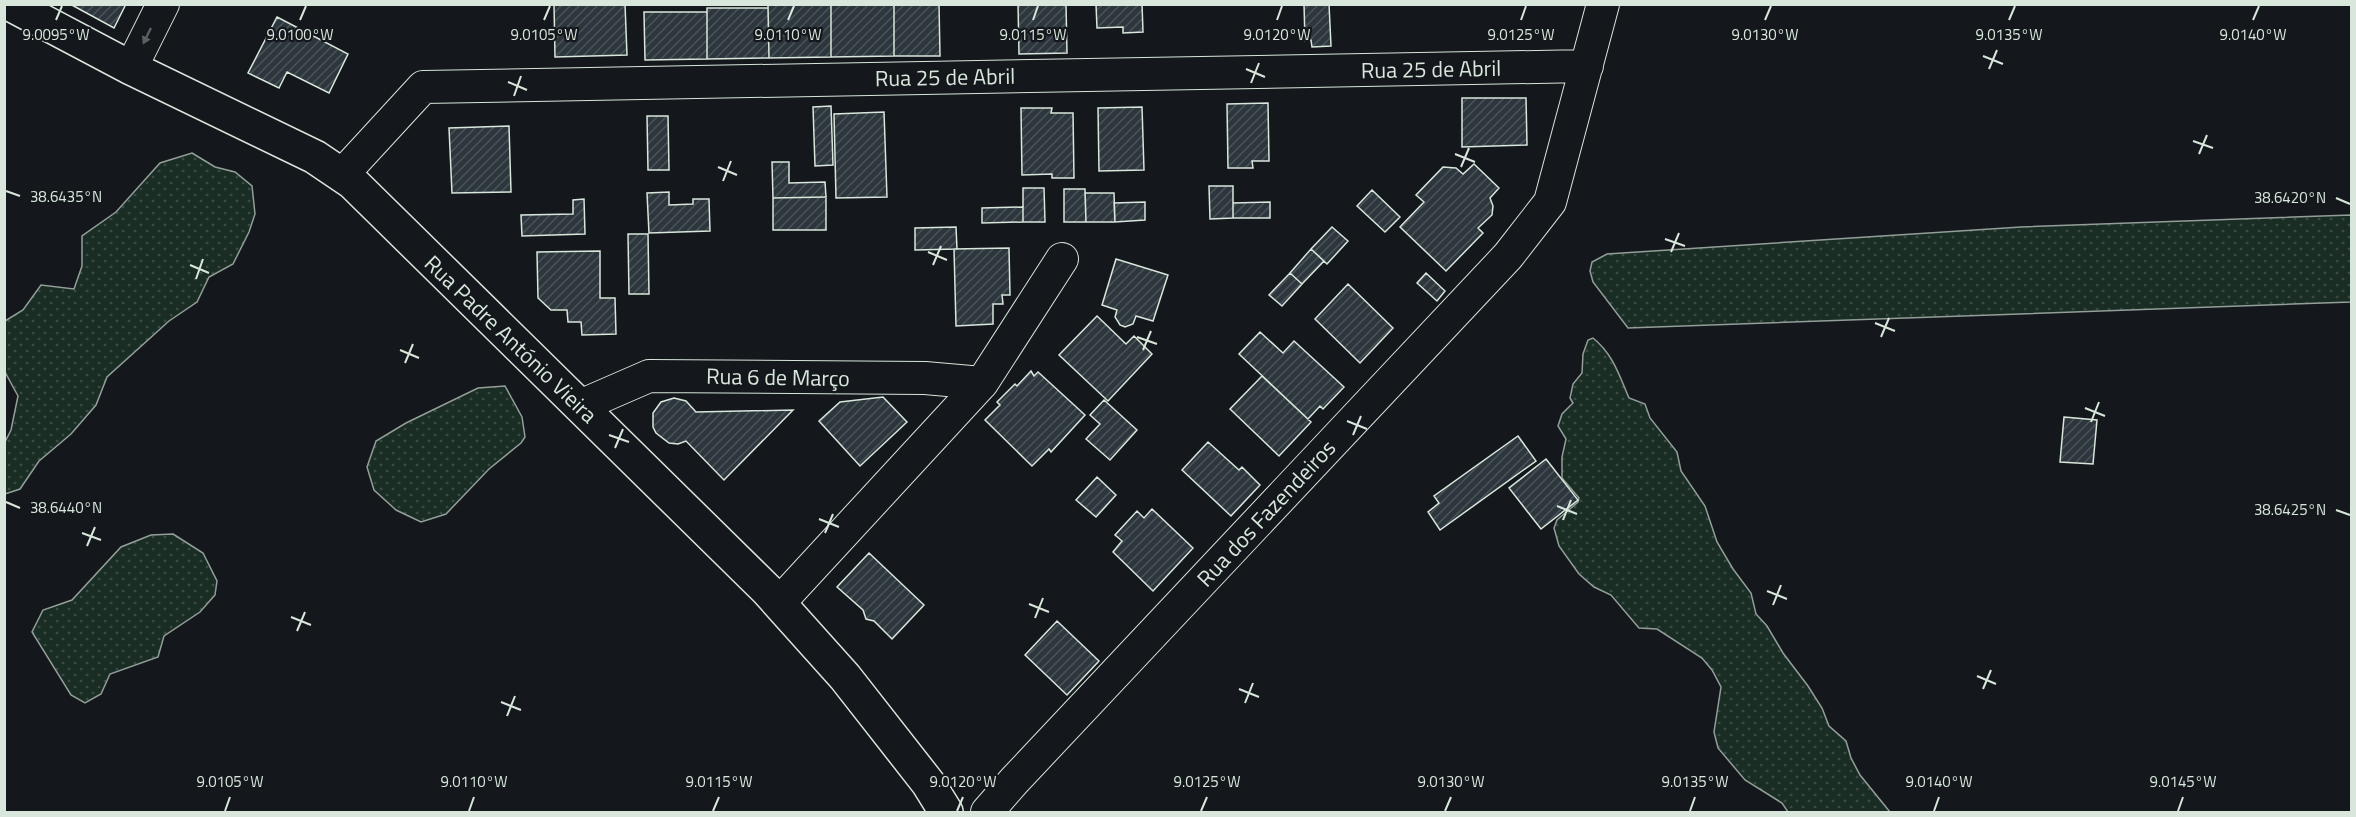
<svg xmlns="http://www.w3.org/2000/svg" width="2356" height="817" font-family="'Titillium Web',sans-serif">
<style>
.grass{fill:url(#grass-dots);stroke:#939e99;stroke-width:1.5}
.building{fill:url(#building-hatch);stroke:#d8e6dc;stroke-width:1.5}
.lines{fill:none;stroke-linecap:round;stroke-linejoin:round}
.street-casing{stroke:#d8e6dc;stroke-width:34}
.secondary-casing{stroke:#d8e6dc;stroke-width:36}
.street{stroke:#14181c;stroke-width:32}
.secondary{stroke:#14181c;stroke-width:33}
.oneway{fill:#59605f}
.ticks{fill:none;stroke:#d8e6dc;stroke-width:2}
.labels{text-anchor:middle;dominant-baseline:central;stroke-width:4.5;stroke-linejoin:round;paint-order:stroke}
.street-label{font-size:22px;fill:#d8e6dc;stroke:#14181c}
.ticks-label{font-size:15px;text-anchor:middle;fill:#d8e6dc;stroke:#14181c;stroke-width:4.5;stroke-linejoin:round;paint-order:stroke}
</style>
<defs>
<pattern id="grass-dots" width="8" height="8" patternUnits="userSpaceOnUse" patternTransform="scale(1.5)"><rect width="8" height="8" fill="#1a2d24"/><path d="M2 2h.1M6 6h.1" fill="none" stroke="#3b4b43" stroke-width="1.8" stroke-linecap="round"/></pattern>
<pattern id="building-hatch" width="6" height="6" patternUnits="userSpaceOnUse" patternTransform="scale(1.5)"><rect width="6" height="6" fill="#2c363c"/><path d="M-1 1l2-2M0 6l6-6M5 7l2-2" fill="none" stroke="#4a5358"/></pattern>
</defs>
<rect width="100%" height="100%" fill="#14181c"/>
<path class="grass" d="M192 153 215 167 235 172 252 186 255 214 249 232 233 264 209 277 197 302 169 321 107 377 96 405 71 434 39 461 20 489 5 494V442L11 430 18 396 5 372V321L23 310 41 285 74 289 82 266V236L116 212 160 163Z
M2351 215V302L1628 328 1593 282 1590 271 1592 262 1607 254 2021 227Z
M1593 338C1613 354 1619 375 1629 398L1645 404 1650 418 1677 452 1681 471 1705 506 1717 542 1733 569 1751 593 1756 614 1767 626 1783 653 1808 686 1822 708 1829 726 1846 741 1851 758 1860 775 1890 812H1788L1782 803 1745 780 1718 748 1714 732 1721 687 1712 670 1702 658 1657 629 1639 628 1611 595 1594 587 1579 574 1559 546 1554 528 1557 520 1578 502 1579 498 1562 478V457L1566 439 1558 426 1562 414 1573 403 1570 398 1573 384 1582 373 1583 354 1588 340Z
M505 386 522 417 525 437 521 443 489 469 446 514 421 522 396 510 374 490 367 467 376 441 406 423 478 388Z
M173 534 203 553 217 581 215 595 200 612 164 636 158 657 110 674 101 694 85 703 71 695 32 632 43 610 72 600 121 547 151 535Z"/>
<path class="building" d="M70 4H126L114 28Z
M554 4H625L627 55 555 57Z
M768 4H831V57L769 58Z
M831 4H894V56L831 57Z
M894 4H939L940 56H894Z
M1018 4H1066L1067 53 1019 54Z
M1096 4H1142L1143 32 1123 33V27L1097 28Z
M1304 4H1329L1331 46 1312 47 1311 40 1305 41Z
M707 8H768L769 58 707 59Z
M644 12H707V59L645 60Z
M277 17 348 54 329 93 287 72 279 88 248 73Z
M1462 98H1526L1527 145 1462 147Z
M1268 103 1269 161H1252L1253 168H1228L1227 104Z
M831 106 833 165 815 166 813 107Z
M1142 107 1144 170 1099 171 1098 108Z
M1021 108H1052L1051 113H1073L1074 178H1052V174L1022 175Z
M884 112 887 197 836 198 834 114Z
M647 116H668L669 170H648Z
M509 126 511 192 452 193 449 128Z
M772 162H789V183L825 182 826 197 773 198Z
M1474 164 1499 188 1490 198 1493 206 1492 215 1478 228 1483 233 1446 271 1400 227 1424 202 1416 195 1443 167 1456 168 1463 174Z
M1209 186H1233V218L1210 219Z
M1023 188H1044L1045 222H1023Z
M1064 189H1085L1086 222H1064Z
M1372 190 1400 217 1385 232 1357 206Z
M669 192V205L693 204V199H709L710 231 649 233 647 193Z
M1085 193H1114L1115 222H1086Z
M826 197V230H773V198Z
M584 199 585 234 522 236 521 215 573 214V200Z
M1145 202V220L1115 222 1114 203Z
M1270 202V218H1233V203Z
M1023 207V222L982 223V208Z
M956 227 957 249 915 250V228Z
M1332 227 1348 241 1327 264 1311 249Z
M628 234H648L649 294H629Z
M1009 248 1010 295H1002L1003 304H993V324L956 326 954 249Z
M1311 249 1324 261 1302 284 1290 273Z
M600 251V298H615L616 334 582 335 581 322H568L567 310H551L538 298 537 252Z
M1116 259 1168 275 1153 321 1136 316 1133 324 1125 327 1120 325 1115 317 1117 310 1102 305Z
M1290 273 1302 284 1282 306 1269 295Z
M1426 273 1445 291 1437 301 1417 283Z
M1348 284 1393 328 1360 363 1315 319Z
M1097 316 1126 344 1134 336 1152 354 1108 401 1059 355Z
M1260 332 1283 353 1294 341 1344 387 1323 409 1320 406 1308 419 1239 354Z
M1031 371 1034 376 1038 372 1085 415 1051 452 1049 449 1032 466 985 420 1000 405 997 402 1015 384 1017 386Z
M1262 376 1311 422 1279 456 1230 409Z
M883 397 907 422 860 466 819 421 840 402Z
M674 398 686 401 696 412 793 410 724 480 686 441 678 444 669 443 656 433 653 427V413L661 402Z
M1104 400 1137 430 1110 460 1086 439 1100 424 1090 415Z
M2064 417 2097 420 2093 464 2060 462Z
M1518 436 1536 461 1440 530 1428 512 1439 503 1434 496Z
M1208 442 1239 470 1242 467 1260 485 1231 516 1182 470Z
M1546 459 1578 500 1541 529 1509 488Z
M1097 477 1116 495 1096 517 1076 500Z
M1152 509 1193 548 1153 591 1113 552 1122 541 1115 535 1137 511 1144 518Z
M869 553 924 605 892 639 874 621 866 619 863 610 837 587Z
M1057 621 1099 661 1067 695 1025 655Z"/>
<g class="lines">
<defs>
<path id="street" d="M131 68 163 4
M342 175 423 87 1587 66
M580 406 649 376 925 378 982 383 1062 259
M779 603 982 383
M987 812 1014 781 1508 256 1550 202 1603 4"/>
<path id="secondary" d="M10 4 131 68 315 157 352 182 767 590 845 677 928 783 946 812"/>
</defs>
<use href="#street" class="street-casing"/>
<use href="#secondary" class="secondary-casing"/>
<use href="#street" class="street"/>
<use href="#secondary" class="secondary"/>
</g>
<defs><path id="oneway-solid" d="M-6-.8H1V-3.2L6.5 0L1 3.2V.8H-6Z" transform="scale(1.5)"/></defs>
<use class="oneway" href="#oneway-solid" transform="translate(147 36) rotate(116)"/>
<path class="ticks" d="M56 20 62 6M300 20 306 6M544 20 550 6M788 20 794 6M1033 20 1038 6M1277 20 1282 6M1521 20 1526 6M1765 20 1771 6M2009 20 2015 6M2253 20 2259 6M1983 56 2003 64M1246 69 1265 77M1989 69 1997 50M508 82 527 90M1251 83 1259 63M514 96 521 76M2193 141 2213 148M1455 154 1475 162M2199 154 2207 135M718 167 737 175M1461 167 1469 148M723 181 731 161M6 191 20 196M2336 198 2350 204M1665 239 1685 246M928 252 947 260M1671 252 1679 233M190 265 209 273M933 265 941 246M196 279 203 259M1875 323 1895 331M1137 337 1157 344M1881 337 1889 318M400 350 419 358M1143 350 1151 331M405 363 413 344M2085 408 2105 416M1347 421 1367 429M2091 422 2099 402M609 435 629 442M1353 435 1361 416M615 448 623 429M6 502 20 508M1557 506 1577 514M2336 510 2350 515M819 519 839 527M1563 520 1571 500M82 533 101 540M825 533 833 514M87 546 95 527M1767 591 1787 599M1029 604 1049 612M1773 605 1781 585M291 617 311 625M1035 618 1043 598M297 631 305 612M1977 676 1996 684M1239 689 1259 697M1983 689 1991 670M501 702 521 710M1245 703 1253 683M507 716 515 696M225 811 230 797M469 811 474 797M713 811 719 797M957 811 963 797M1201 811 1207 797M1445 811 1451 797M1690 811 1695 797M1934 811 1939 797M2178 811 2183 797"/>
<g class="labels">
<g class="street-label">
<text transform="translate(1431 69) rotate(-1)">Rua 25 de Abril</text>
<text transform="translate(945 77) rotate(-1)">Rua 25 de Abril</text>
<text transform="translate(511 339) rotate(44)">Rua Padre António Vieira</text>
<text transform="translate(778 377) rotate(1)">Rua 6 de Março</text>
<text transform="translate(1266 513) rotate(-47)">Rua dos Fazendeiros</text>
</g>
</g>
<g class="ticks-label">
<text x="300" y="40">9.0100°W</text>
<text x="56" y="40">9.0095°W</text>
<text x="544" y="40">9.0105°W</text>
<text x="788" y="40">9.0110°W</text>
<text x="1033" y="40">9.0115°W</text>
<text x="1277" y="40">9.0120°W</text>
<text x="1521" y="40">9.0125°W</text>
<text x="1765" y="40">9.0130°W</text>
<text x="2009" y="40">9.0135°W</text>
<text x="2253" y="40">9.0140°W</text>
<text x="66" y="202">38.6435°N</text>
<text x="2290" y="203">38.6420°N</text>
<text x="66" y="513">38.6440°N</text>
<text x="2290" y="515">38.6425°N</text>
<text x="230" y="787">9.0105°W</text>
<text x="474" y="787">9.0110°W</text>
<text x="719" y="787">9.0115°W</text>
<text x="963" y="787">9.0120°W</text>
<text x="1207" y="787">9.0125°W</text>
<text x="1451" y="787">9.0130°W</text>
<text x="1695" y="787">9.0135°W</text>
<text x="1939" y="787">9.0140°W</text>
<text x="2183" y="787">9.0145°W</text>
</g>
<rect width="2356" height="817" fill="none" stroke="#d8e6dc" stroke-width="12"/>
</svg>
